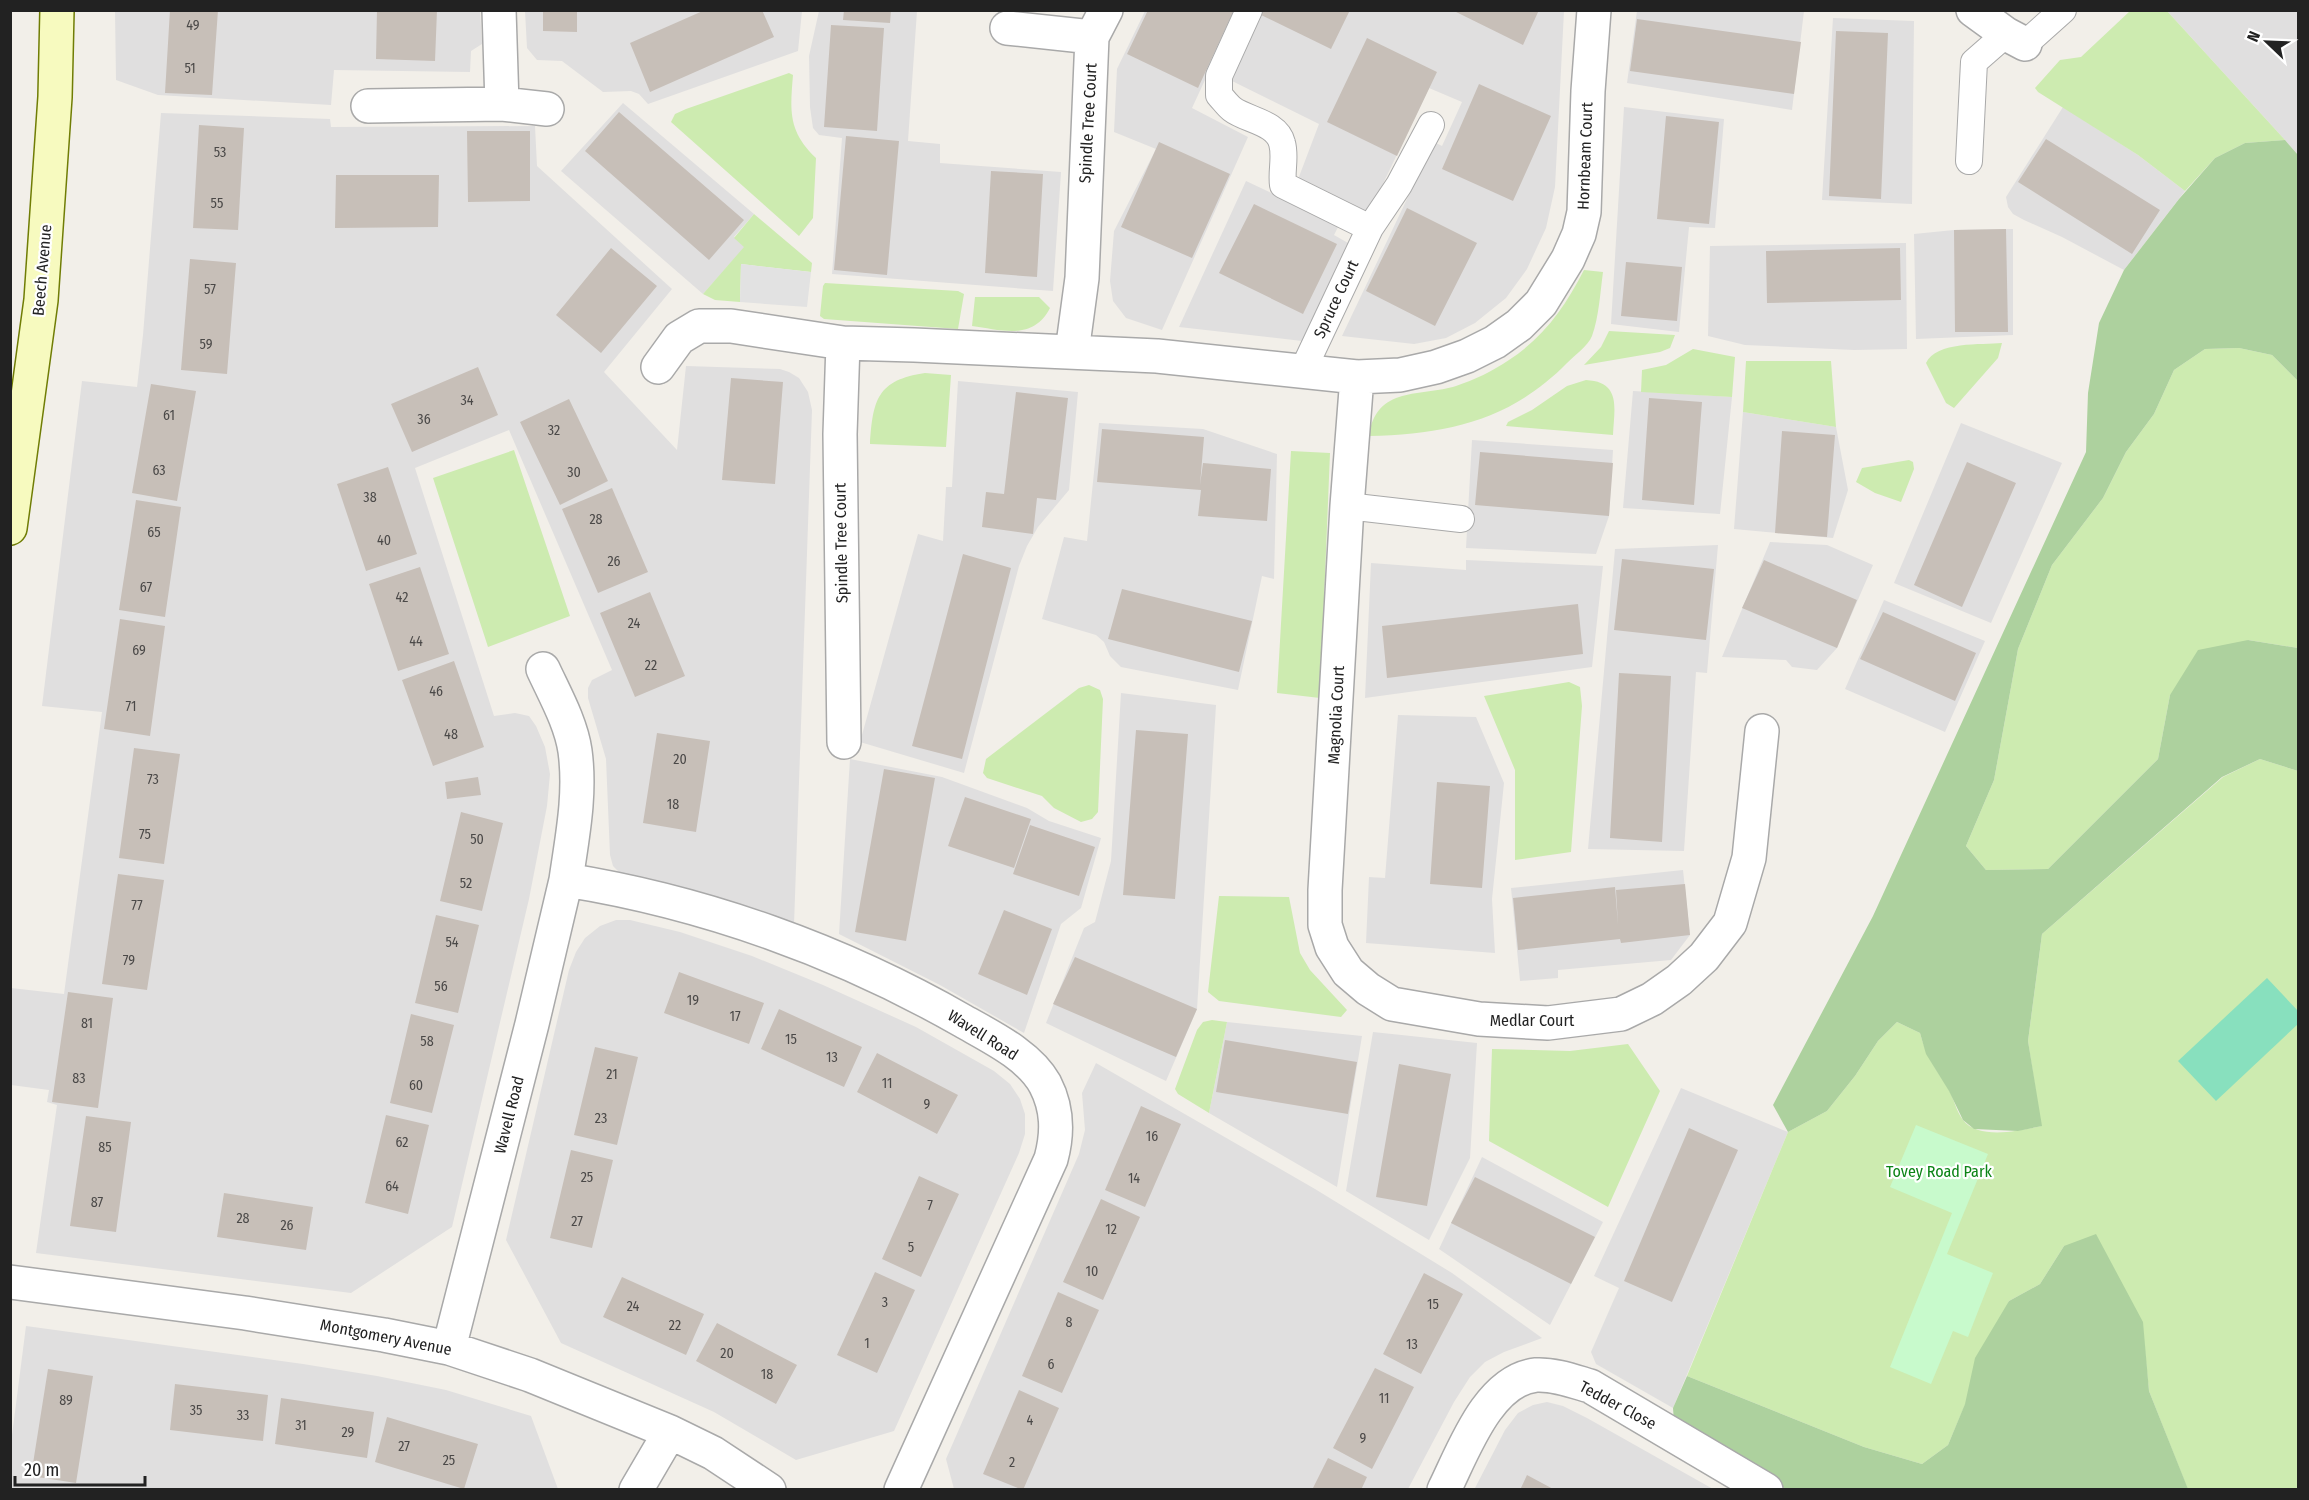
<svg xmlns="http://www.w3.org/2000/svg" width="2309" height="1500" font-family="'Fira Sans Condensed',sans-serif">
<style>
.residential{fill:#e0dfdf}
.grass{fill:#cdebb0}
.forest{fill:#add19e}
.park{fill:#c8facc}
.pitch{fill:#88e0be}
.parking{fill:#e2e2e2}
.building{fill:#c7bfb8}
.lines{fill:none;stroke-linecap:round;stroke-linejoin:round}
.lane-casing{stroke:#a9a9a9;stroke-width:28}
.street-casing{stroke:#a9a9a9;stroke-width:36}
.secondary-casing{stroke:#707d05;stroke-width:36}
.lane{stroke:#fff;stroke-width:26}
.street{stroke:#fff;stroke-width:33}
.secondary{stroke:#f7fabf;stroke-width:33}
.labels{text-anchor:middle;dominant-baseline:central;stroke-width:4.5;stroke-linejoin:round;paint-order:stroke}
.number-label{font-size:14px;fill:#4b4948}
.street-label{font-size:16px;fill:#222;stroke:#fff}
.park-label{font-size:16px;fill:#0c8416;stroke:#fff}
</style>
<rect width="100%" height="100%" fill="#f2efe9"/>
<path class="residential" d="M115 11H480L482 44 471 51 470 72 334 70 331 105 158 95 116 80Z
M525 11H802L798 51 648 104 639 94 631 91 603 92 562 61 537 60 527 48Z
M819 11H917L908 141 940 144V163L1061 172 1053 291 832 274 842 138 819 135 813 128 810 107 809 56Z
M1145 11H1237L1192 108 1248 137 1162 330 1126 318 1113 301 1110 281 1114 231 1156 149 1114 132 1117 69Z
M1263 11H1564L1555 187 1546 228 1527 269 1506 298 1475 323 1446 338 1414 344 1342 336 1434 142 1442 146 1462 102 1429 88 1367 217 1297 182 1319 124 1230 80Z
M1637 11H1804L1792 110 1627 83Z
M2167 11H2298V155L2285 140Z
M1833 18 1914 21 1912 204 1822 200Z
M623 103 754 214 734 237 745 247 703 294 561 171Z
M1624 107 1724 119 1715 228 1689 227 1679 332 1611 324Z
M2063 107 2138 155 2185 191 2124 270 2062 237 2024 220 2013 214 2008 207 2006 197Z
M161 113 330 119 331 127 535 126 537 166 672 289 604 372 677 450 686 366 780 369 789 372 799 378 808 392 812 410 794 925 731 902 620 873 613 866 610 855 606 759 588 698V688L592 680 612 670 509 430 415 468 494 716 515 713 529 716 536 726 545 747 550 774 547 806 529 899 452 1227 351 1293 36 1253 57 1105 47 1102 49 1090 11 1085V988L64 994 102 712 42 706 82 381 137 387 143 335Z
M1246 181 1339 225 1334 235 1348 243 1302 341 1179 327Z
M2013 229V335L1916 339 1914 234 1954 230Z
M1906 243 1907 349 1854 350 1745 345 1708 336 1710 246Z
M958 381 1078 392 1069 490 1038 527 1027 546 1019 566 964 773 860 742 918 534 943 541 946 487H952Z
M1633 391 1732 397 1720 514 1623 508Z
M1743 412 1836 427 1848 490 1833 538 1734 529Z
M1099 423 1203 429 1277 454 1274 579 1262 576 1238 690 1121 667 1110 656 1104 642 1096 635 1042 619 1064 537 1087 541Z
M1961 423 2062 463 1991 623 1894 583Z
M1472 440 1613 450 1609 516 1596 554 1466 548Z
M1770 542 1827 545 1873 565 1837 648 1817 670 1792 667 1786 660 1722 657Z
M1718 545 1707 673 1696 672 1684 851 1588 849 1615 549Z
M1466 560 1603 566 1592 667 1365 698 1371 563 1466 570Z
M1884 600 1985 641 1945 732 1845 689Z
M1121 693 1216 705 1197 1009 1166 1081 1046 1023 1084 928 1095 922 1111 861Z
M1398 715 1476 717 1504 783 1492 899 1495 953 1366 943 1369 877 1385 878Z
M850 759 942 777 1027 808 1049 821 1101 838 1081 908 1061 924 1024 1033 940 985 839 934Z
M1683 870 1690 935 1671 960 1558 970V978L1520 981 1511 888Z
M616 920H630L680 932 752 956 823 985 916 1027 994 1071 1010 1084 1020 1099 1025 1114V1134L1019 1153 894 1431 796 1460 714 1412 561 1343 506 1240 569 970 576 952 585 938 600 926Z
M1227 1022 1362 1036 1337 1187 1209 1113Z
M1373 1032 1477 1043 1470 1158 1429 1240 1346 1191Z
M1096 1063 1315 1189 1452 1273 1542 1338 1504 1352 1485 1362 1470 1377 1454 1402 1408 1489H954L946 1459 1079 1154 1085 1130 1082 1093Z
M1681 1088 1788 1132 1673 1408 1596 1364 1591 1352 1619 1288 1594 1276Z
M1482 1157 1603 1222 1550 1325 1439 1249Z
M26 1326 303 1364 377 1376 446 1390 531 1416 558 1489 11 1490V1443Z
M1547 1402 1563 1406 1587 1418 1713 1489 1474 1490 1505 1430 1518 1413 1533 1405Z"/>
<path class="grass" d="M2130 11H2167L2285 140 2245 143 2215 158 2185 191 2138 155 2038 92 2035 88 2060 60 2081 57Z
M789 73 793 75C790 111 788 131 816 158L813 218 799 236 671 122 675 114 686 109Z
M754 214 812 263 811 272 741 264 740 302 715 300 703 294 744 247 734 238Z
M1584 270 1603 272C1600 294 1599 316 1592 336 1588 346 1575 355 1567 363 1510 421 1447 434 1369 436 1376 385 1422 397 1456 386 1474 380 1493 371 1509 360 1544 337 1565 307 1584 270Z
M825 283 958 291 964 294 958 329 824 319 820 316 823 286Z
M975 297H1039L1050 308C1033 341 1002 330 972 326Z
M1609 331 1675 335 1670 348 1660 352 1584 365 1601 347Z
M2002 343 1998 358 1954 408 1946 403 1926 363C1936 341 1982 345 2002 343Z
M2239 348 2272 355 2298 381V648L2248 640 2170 695 2158 759 2048 869 1986 870 1966 846 1994 780 2018 649 2052 565 2103 498 2126 452 2154 414 2174 370 2205 349Z
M1693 349 1735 357 1732 397 1641 392 1642 370 1666 365Z
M1746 361H1831L1836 427 1743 412Z
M925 373 951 375 946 447 870 444C873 400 877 380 925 373Z
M1586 380C1622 382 1614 409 1613 435L1506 426 1508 422 1532 410 1567 386Z
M514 450 570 616 488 647 433 478Z
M1291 451 1330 453 1320 698 1277 693Z
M1909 460 1913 462 1914 469 1901 502 1875 493 1856 482 1862 468Z
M1569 682 1580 687 1582 706 1571 852 1515 860V770L1484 696Z
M1089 685 1100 690 1103 699 1098 812 1092 819 1081 822 1054 808 1042 796 987 778 983 773 986 759 1079 688Z
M2260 759 2298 771V1489L2188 1490 2149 1391 2142 1322 2064 1246 2040 1284 2009 1301 1948 1445 1922 1464 1864 1447 1687 1376 1788 1132 1827 1111 1855 1076 1878 1041 1897 1022 1920 1033C1927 1059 1936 1068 1949 1090 1954 1099 1956 1111 1963 1120 1978 1140 2020 1131 2041 1126L2028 1041 2042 934 2223 777Z
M1219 896 1289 897 1300 953 1310 970 1347 1010 1341 1017 1219 1001 1208 992Z
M1212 1020 1227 1022 1209 1113 1178 1094 1175 1089 1197 1030 1203 1022Z
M1628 1044 1660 1091 1608 1207 1489 1141 1492 1049 1570 1051Z"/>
<path class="forest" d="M2285 140 2298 155V381L2272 355 2239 348 2205 349 2174 370 2154 414 2126 452 2103 498 2052 565 2018 649 1994 780 1966 846 1986 870 2048 869 2158 759 2170 695 2198 650 2248 640 2298 648V771L2260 759 2222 777 2042 934 2028 1041 2042 1126 2018 1131 1974 1129 1963 1120 1949 1091 1926 1054 1920 1033 1897 1022 1878 1041 1855 1076 1827 1111 1788 1132 1773 1105 1873 916 2086 452 2088 393 2099 323 2124 270 2179 199 2215 158 2245 143Z
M2096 1234 2143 1322 2149 1391 2188 1489H1786L1674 1422 1673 1408 1687 1376 1864 1447 1922 1464 1948 1445 1965 1404 1975 1358 2009 1301 2040 1284 2064 1246Z"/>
<path class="park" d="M1916 1125 1988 1154 1947 1254 1993 1273 1968 1337 1953 1331 1931 1384 1890 1367 1952 1213 1890 1187Z"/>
<path class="pitch" d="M2267 978 2298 1011V1024L2216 1101 2178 1061Z"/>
<path class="parking" d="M741 264 811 272 807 307 740 302Z"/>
<path class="building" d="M170 10H218L212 95 165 93Z
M377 10H437L435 61 376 59Z
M543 10H577V32L543 31Z
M705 10H762L774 37 650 92 630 43Z
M844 10H891L890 23 843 20Z
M1148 10H1234L1198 88 1127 54Z
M1263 10H1350L1331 49 1261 15Z
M1452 10H1539L1523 45Z
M1637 19 1801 42 1794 94 1630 71Z
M831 25 884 28 877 131 824 127Z
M1836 31 1888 33 1881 199 1829 196Z
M1367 38 1437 72 1397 156 1327 122Z
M1479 84 1551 116 1513 201 1442 169Z
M619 112 744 220 709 260 585 151Z
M1666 116 1719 122 1709 224 1657 219Z
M199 125 244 128 238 230 193 228Z
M467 131H530V201L468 202Z
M846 136 899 141 887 275 834 270Z
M2046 139 2160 210 2132 254 2018 182Z
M1159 142 1230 174 1192 258 1121 227Z
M991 171 1043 174 1037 277 985 273Z
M336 175H439L438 227 335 228Z
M1254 204 1337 244 1303 314 1219 273Z
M1407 208 1477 243 1435 326 1366 291Z
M2006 229 2008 332H1955L1954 230Z
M611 248 657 286 601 353 556 315Z
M1900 248 1901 300 1767 303 1766 251Z
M190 259 236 263 227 374 181 370Z
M1626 262 1682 267 1677 321 1621 316Z
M478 367 498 415 412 452 391 404Z
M731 378 783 382 775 484 722 480Z
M151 384 196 391 177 501 132 493Z
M1016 392 1068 398 1056 500 1037 498 1033 534 982 527 986 492 1004 494Z
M1649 398 1702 402 1694 505 1642 500Z
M569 399 608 481 560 505 520 422Z
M1102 429 1204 437 1200 485 1203 463 1271 469 1267 521 1198 516 1201 490 1097 482Z
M1782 431 1835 435 1827 537 1775 533Z
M1480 452 1613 463 1609 516 1475 505Z
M1967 462 2016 483 1962 607 1914 585Z
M388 467 417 554 366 571 337 484Z
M612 488 648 572 598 593 562 509Z
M136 500 181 507 165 617 119 610Z
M963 554 1011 568 962 759 912 746Z
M1622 559 1714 569 1706 640 1614 630Z
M1764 560 1857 600 1837 648 1742 608Z
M420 567 449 654 398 671 369 584Z
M1122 589 1252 621 1239 672 1108 639Z
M650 592 685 676 635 697 600 613Z
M1578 604 1583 654 1387 678 1382 626Z
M1883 612 1976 653 1955 701 1860 659Z
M120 619 165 626 150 736 104 729Z
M454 661 484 747 433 766 402 680Z
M1619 673 1671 676 1662 842 1610 838Z
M1136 730 1188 734 1175 899 1123 895Z
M657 733 710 741 696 832 643 823Z
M134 748 180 754 164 864 119 858Z
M884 769 935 778 906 941 855 932Z
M478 777 481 795 447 799 445 782Z
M1437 782 1490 786 1482 888 1430 884Z
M965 797 1031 819 1014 868 948 846Z
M461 812 503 823 482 911 440 901Z
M1030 825 1095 847 1079 896 1013 874Z
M118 874 164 880 147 990 102 984Z
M1685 884 1690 935 1621 943 1620 939 1518 950 1513 898 1615 887 1618 925 1616 890Z
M1004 910 1052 929 1027 995 978 974Z
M436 915 479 925 458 1013 415 1003Z
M1075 957 1197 1009 1176 1057 1053 1004Z
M679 972 764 1003 749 1044 664 1013Z
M68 992 113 998 98 1108 52 1102Z
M779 1009 862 1047 844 1087 761 1049Z
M411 1014 454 1025 432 1113 390 1103Z
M1225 1040 1357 1062 1348 1114 1216 1092Z
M595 1047 638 1057 617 1145 574 1135Z
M877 1053 958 1095 937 1134 857 1092Z
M1399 1064 1451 1074 1427 1206 1376 1197Z
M1141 1106 1181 1124 1145 1207 1105 1190Z
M386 1115 429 1125 408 1214 365 1203Z
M86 1116 131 1122 116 1232 70 1226Z
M1689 1128 1738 1150 1672 1302 1624 1281Z
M571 1150 613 1160 592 1248 550 1238Z
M919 1176 959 1194 921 1277 882 1259Z
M1475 1177 1595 1237 1571 1284 1451 1223Z
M224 1193 313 1207 306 1250 217 1237Z
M1101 1199 1140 1217 1103 1300 1063 1282Z
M875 1272 915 1290 877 1373 837 1355Z
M1424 1273 1463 1294 1421 1374 1383 1354Z
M622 1277 704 1314 686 1355 603 1317Z
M1058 1292 1099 1310 1062 1393 1022 1376Z
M717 1323 797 1365 776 1404 696 1361Z
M1375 1368 1414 1387 1372 1469 1333 1448Z
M48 1369 93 1376 76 1483 31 1476Z
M175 1384 268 1395 263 1441 170 1430Z
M1019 1390 1059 1408 1023 1490 983 1474Z
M281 1398 374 1412 367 1458 275 1444Z
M387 1417 478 1444 464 1489 375 1462Z
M1328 1458 1367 1477 1361 1490H1312Z
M1527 1475 1555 1490H1520Z"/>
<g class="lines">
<defs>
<path id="lane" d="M1249 10 1219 76V95C1223 99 1227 105 1232 109 1246 120 1277 122 1282 143 1286 157 1281 171 1283 185L1370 228 1303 370
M2025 44 2063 10
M1969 161 1974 62 2006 34
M1370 228 1399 185 1431 125
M1347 506 1461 519"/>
<path id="street" d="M1973 10 2006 34 2025 44
M1007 28 1092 37 1082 278 1072 352
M1092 37 1106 10
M502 104 547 109
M368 106 502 104 499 10
M843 343 840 434 844 742
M658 367 679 338 699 326H731L843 343 914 345 1157 356 1357 377 1400 375 1436 367 1467 356 1495 342 1519 325 1541 303 1568 259 1579 234 1584 212 1588 91 1594 10
M1357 377 1347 506 1325 890V925L1332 947 1348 972 1368 989 1392 1004 1479 1019 1548 1023 1621 1014 1652 999 1679 980 1704 957 1730 923 1749 858 1762 731
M543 669C555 695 571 723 575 751 581 795 572 838 566 880
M10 1282 245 1313 384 1335 449 1348 530 1375 670 1432 713 1453 769 1490
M449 1348 532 1024 566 880C704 902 841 951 963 1021 991 1037 1029 1055 1045 1084 1058 1109 1058 1133 1051 1159L901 1490
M636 1490 670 1432
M1444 1490C1463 1452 1488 1380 1536 1375 1554 1374 1573 1381 1590 1386L1766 1490"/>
<path id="secondary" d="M10 528 41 300 55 97 57 10"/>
</defs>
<use href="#lane" class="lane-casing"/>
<use href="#street" class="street-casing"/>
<use href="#secondary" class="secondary-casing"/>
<use href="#lane" class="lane"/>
<use href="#street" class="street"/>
<use href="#secondary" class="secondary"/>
</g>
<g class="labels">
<g class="number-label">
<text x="193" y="25">49</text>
<text x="190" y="68">51</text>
<text x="220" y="152">53</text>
<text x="217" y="203">55</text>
<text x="210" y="289">57</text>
<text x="206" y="344">59</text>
<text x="467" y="400">34</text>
<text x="169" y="415">61</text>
<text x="424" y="419">36</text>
<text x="554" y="430">32</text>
<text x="159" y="470">63</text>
<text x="574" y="472">30</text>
<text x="370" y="497">38</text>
<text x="596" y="519">28</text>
<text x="154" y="532">65</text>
<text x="384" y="540">40</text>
<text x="614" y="561">26</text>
<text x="146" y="587">67</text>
<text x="402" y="597">42</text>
<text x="634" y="623">24</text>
<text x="416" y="641">44</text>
<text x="139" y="650">69</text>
<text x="651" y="665">22</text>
<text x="436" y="691">46</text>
<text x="131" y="706">71</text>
<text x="451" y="734">48</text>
<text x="680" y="759">20</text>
<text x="153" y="779">73</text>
<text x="673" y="804">18</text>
<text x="145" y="834">75</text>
<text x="477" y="839">50</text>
<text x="466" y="883">52</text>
<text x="137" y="905">77</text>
<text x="452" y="942">54</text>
<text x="129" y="960">79</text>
<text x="441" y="986">56</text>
<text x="693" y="1000">19</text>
<text x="735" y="1016">17</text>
<text x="87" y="1023">81</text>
<text x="791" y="1039">15</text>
<text x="427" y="1041">58</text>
<text x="832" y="1057">13</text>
<text x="612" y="1074">21</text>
<text x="79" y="1078">83</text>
<text x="887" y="1083">11</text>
<text x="416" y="1085">60</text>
<text x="927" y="1104">9</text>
<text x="601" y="1118">23</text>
<text x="1152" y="1136">16</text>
<text x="402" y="1142">62</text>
<text x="105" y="1147">85</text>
<text x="587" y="1177">25</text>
<text x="1134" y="1178">14</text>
<text x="392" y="1186">64</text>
<text x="97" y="1202">87</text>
<text x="930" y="1205">7</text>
<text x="243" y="1218">28</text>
<text x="577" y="1221">27</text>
<text x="287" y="1225">26</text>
<text x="1111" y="1229">12</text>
<text x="911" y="1247">5</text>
<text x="1092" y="1271">10</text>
<text x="885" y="1302">3</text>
<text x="1433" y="1304">15</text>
<text x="633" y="1306">24</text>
<text x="1069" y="1322">8</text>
<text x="675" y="1325">22</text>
<text x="867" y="1343">1</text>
<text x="1412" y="1344">13</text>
<text x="727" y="1353">20</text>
<text x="1051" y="1364">6</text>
<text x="767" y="1374">18</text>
<text x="1384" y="1398">11</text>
<text x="66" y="1400">89</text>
<text x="196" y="1410">35</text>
<text x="243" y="1415">33</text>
<text x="1030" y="1420">4</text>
<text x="301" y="1425">31</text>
<text x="348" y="1432">29</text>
<text x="1363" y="1438">9</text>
<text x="404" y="1446">27</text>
<text x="449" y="1460">25</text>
<text x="1012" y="1462">2</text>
</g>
<g class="street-label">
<text transform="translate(1088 123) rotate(-87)">Spindle Tree Court</text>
<text transform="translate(1585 156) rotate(-88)">Hornbeam Court</text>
<text transform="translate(42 270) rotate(-85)">Beech Avenue</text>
<text transform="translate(1336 299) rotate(-65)">Spruce Court</text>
<text transform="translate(841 543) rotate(-91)">Spindle Tree Court</text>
<text transform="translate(1336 715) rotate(-87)">Magnolia Court</text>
<text x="1532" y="1020">Medlar Court</text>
<text transform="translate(983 1035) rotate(32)">Wavell Road</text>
<text transform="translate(509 1115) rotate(-76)">Wavell Road</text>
<text transform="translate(386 1337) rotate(11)">Montgomery Avenue</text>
<text transform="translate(1618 1405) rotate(28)">Tedder Close</text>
</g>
<g class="park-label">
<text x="1939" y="1171">Tovey Road Park</text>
</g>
</g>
<rect width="2309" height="1500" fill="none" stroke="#222222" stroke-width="24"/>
<g transform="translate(2267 42) rotate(293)" stroke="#ffffff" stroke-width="4.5" paint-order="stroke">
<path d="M0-4.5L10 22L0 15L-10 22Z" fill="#222222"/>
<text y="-9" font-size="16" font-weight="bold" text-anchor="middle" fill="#222222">N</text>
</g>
<path d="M15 1476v9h130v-9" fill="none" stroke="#222222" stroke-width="3"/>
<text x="24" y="1476" font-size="18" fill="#222222" stroke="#ffffff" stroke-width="4.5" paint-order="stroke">20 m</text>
</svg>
